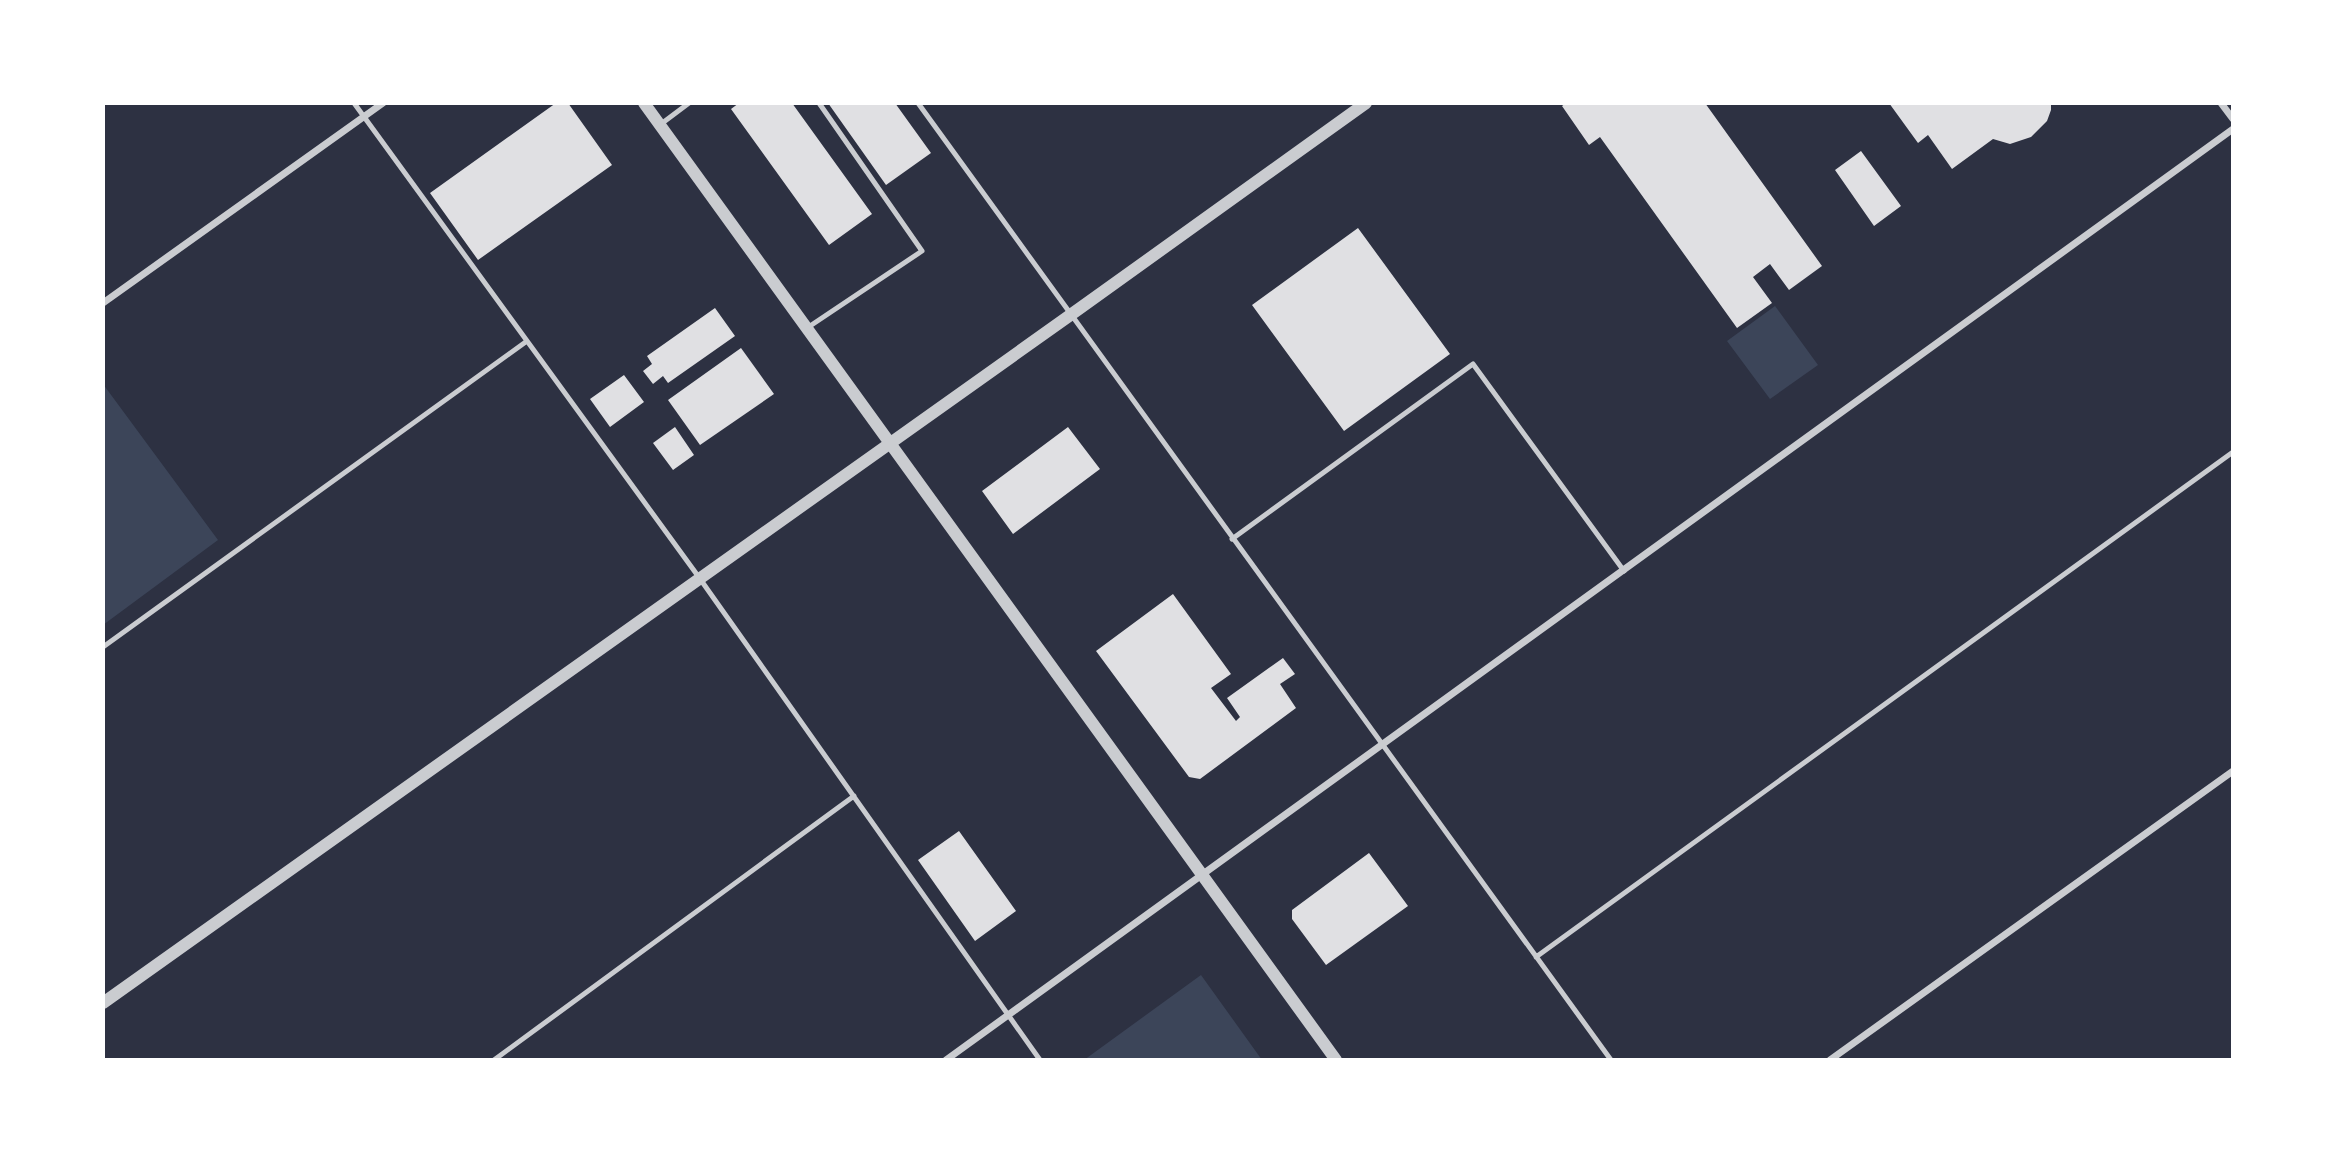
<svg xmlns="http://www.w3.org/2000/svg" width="2336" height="1163" font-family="'Roboto Serif',serif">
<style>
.green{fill:#3c4559}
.building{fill:#e0e0e3}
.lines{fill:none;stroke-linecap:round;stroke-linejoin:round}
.service{stroke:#caccd0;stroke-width:5}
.minor{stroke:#caccd0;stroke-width:7}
.tertiary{stroke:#caccd0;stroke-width:12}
</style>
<rect width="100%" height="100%" fill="#2d3142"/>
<path class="green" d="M1775 306 1818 365 1770 399 1727 341Z
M103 384 218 540 103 625Z
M1201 975 1262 1060H1084Z"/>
<path class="building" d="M556 103H568L612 165 478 260 430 193Z
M739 103H792L872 214 829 245 731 109Z
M828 103H895L931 153 886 185Z
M1566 103H1705L1822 266 1789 290 1770 264 1753 277 1772 303 1737 328 1600 137 1589 145 1562 106Z
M1889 103H2051V110L2047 121 2031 137 2010 144 1993 139 1952 169 1928 135 1918 143Z
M1861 151 1901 206 1874 226 1835 170Z
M1358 228 1450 354 1344 431 1252 305Z
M715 308 735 336 668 383 663 376 653 384 643 371 652 364 647 356Z
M741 348 774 394 700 445 668 400Z
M624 375 644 402 610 427 590 399Z
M675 427 694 455 673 470 653 443Z
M1068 427 1100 469 1013 534 982 491Z
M1173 594 1231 674 1211 688 1236 721 1240 717 1227 698 1283 658 1295 674 1280 684 1296 708 1200 779 1189 777 1096 651Z
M959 831 1016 911 975 941 918 860Z
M1369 853 1408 906 1326 965 1292 919V910Z"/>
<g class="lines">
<path class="service" d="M354 103 698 576 1040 1060
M918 103 1611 1060
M661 124 689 103
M807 328 922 251 819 103
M1232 539 1473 364 1624 571
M103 647 527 341
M1536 957 2233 452
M494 1060 854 796"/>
<path class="minor" d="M2221 103 2233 119
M103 303 383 103
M946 1060 2233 129
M1830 1060 2233 771"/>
<path class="tertiary" d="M644 103 1336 1060
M103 1003C522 701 947 406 1366 103"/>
</g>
<rect width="2336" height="1163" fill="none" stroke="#ffffff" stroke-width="210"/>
</svg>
